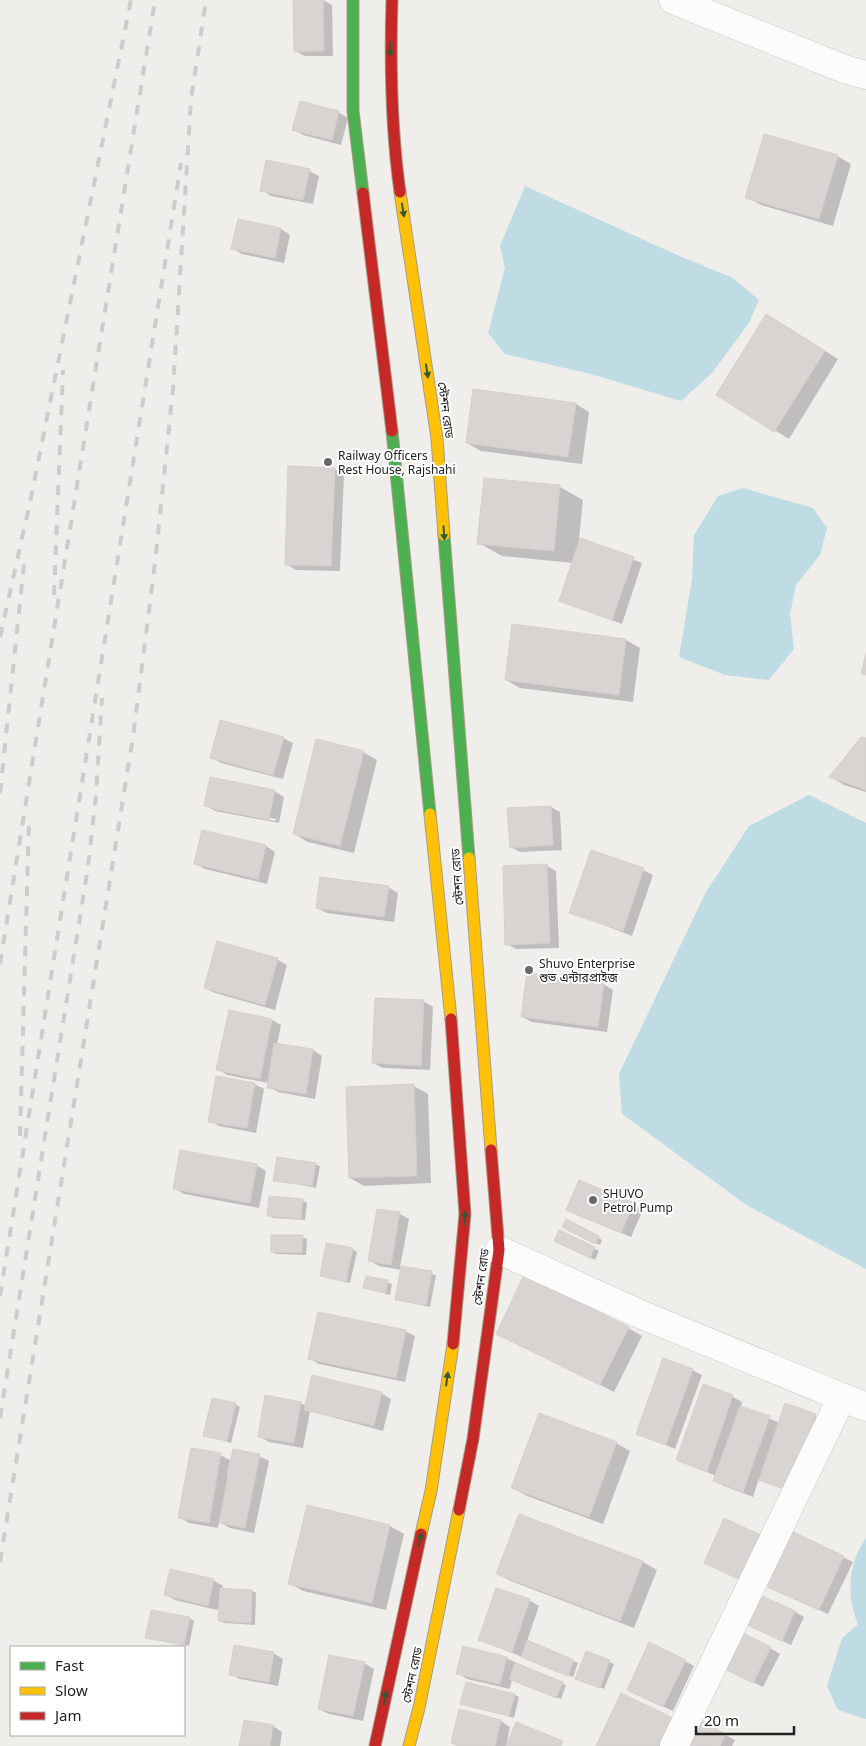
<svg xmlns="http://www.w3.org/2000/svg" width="866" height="1746" font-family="'Noto Sans','Noto Sans Bengali',sans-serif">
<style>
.water{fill:#bfdbe3}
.shadow{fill:#0003;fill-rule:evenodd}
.building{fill:#d7d4d2;stroke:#d3d0cc}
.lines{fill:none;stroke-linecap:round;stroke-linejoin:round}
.street-casing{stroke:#c9c8c7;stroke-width:29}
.fast-casing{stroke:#a79c86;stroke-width:13}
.slow-casing{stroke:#a79c86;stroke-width:13}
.jam-casing{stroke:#a79c86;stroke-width:13}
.street{stroke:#fdfcfc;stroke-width:28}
.fast{stroke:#4caf50;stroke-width:11}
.slow{stroke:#ffc107;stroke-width:11}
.jam{stroke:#c62828;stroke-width:11}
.rail{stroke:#ccc;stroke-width:4;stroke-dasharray:10 10;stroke-linecap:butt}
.oneway{fill:#335a34}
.poi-dot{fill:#6a6968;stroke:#fff;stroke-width:2}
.labels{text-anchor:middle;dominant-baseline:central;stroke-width:4;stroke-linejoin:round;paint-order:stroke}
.street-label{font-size:12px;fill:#222;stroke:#fff}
.poi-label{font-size:12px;fill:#222;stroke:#fff;text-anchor:start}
</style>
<rect width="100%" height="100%" fill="#f0eeeb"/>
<path class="water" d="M525 186 675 254 733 278 759 300 749 323 712 373 681 401 591 374 505 354 488 333 505 268 500 246Z
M743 488 813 508 827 528 820 555 796 585 790 614 794 649 769 680 725 675 679 657 692 579 694 535 718 496Z
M809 795 866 823V1269L748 1206 622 1114 619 1074 706 892 749 826Z
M866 1538V1719L838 1710 827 1686 842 1638 858 1624C846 1596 848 1563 866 1538Z"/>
<path class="shadow" d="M323 0 332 5 333 56H305L295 51Z
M338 112 348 118 341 145 303 135 294 130Z
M837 156 851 164 833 226 761 205 747 197Z
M309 171 319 176 313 204 271 196 262 190Z
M281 229 290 235 284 263 242 254 233 249Z
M781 323 838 359 789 439 718 395Z
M576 404 589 412 582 464 481 451 467 443Z
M334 469 344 474 340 571 296 570 286 564Z
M560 487 583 500 579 539 642 563 622 624 560 601 573 563 502 556 479 543Z
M626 640 640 648 633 702 520 688 506 680Z
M283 738 293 743 283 779 221 763 211 757Z
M866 740V792L844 785 831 777Z
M363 752 377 760 354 853 308 842 294 834Z
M274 791 284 797 279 823 215 811 206 805ZM214 807 276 819 275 821 214 809Z
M551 807 560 812 562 850 520 852 511 847Z
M266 846 275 852 267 884 205 869 196 864Z
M547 866 556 871 559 948 516 949 507 944Z
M643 870 653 875 632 936 571 912Z
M388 887 398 893 394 922 327 913 317 908Z
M218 943 278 960 287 965 275 1010 215 993 205 988Z
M603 984 613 990 607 1032 532 1022 522 1017Z
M423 1001 433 1007 430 1070 383 1068 373 1063Z
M272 1020 281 1025 277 1045 313 1050 322 1056 315 1099 278 1092 269 1087V1083L227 1075 218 1069Z
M254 1084 264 1089 256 1133 219 1126 210 1121Z
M414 1086 428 1094 431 1183 364 1186 350 1178Z
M315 1164 320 1166 316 1188 275 1180Z
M256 1165 266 1171 259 1208 184 1194 174 1188Z
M302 1200 307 1203 305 1220 273 1218 268 1215Z
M633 1204 643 1210 631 1237 577 1215Z
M400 1214 409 1219 400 1267 436 1275 430 1307 397 1300 402 1270 379 1266 369 1260Z
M566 1221 602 1240 600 1245 568 1229Z
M560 1232 599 1251 595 1260 560 1243Z
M302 1237 307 1239 306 1255 276 1254 272 1251Z
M352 1249 357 1252 350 1283 321 1276Z
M367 1278 392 1284 390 1295 365 1288Z
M628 1328 642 1336 614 1392 497 1333Z
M405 1331 415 1336 405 1382 319 1364 309 1358Z
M692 1370 702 1375 675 1449 637 1433Z
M704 1386 733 1397 742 1402 741 1407 780 1423 815 1416 825 1421 798 1495 759 1478 753 1497 724 1486 715 1481 716 1476 678 1460Z
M381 1393 391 1399 383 1431 310 1411 303 1448 269 1442 260 1437 301 1403 306 1406Z
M235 1404 240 1407 231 1443 205 1435Z
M616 1443 630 1451 603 1524 527 1496 513 1488Z
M220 1455 230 1460 227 1476H229L259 1456 269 1461 254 1533 230 1528 219 1522 218 1528 189 1523 179 1517Z
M308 1506 390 1526 404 1534 386 1610 303 1591 289 1583Z
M519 1515 643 1562 657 1570 634 1628 511 1581 497 1573Z
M843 1557 853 1562 828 1614 772 1589Z
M213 1580 223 1586 222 1589 252 1591 256 1593 255 1625 224 1623 219 1620 221 1603 217 1610 175 1600 166 1595Z
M529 1600 539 1606 527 1641 578 1663 573 1677 480 1640Z
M795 1612 804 1617 791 1645 744 1623Z
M189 1618 194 1621 189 1646 147 1637Z
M770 1648 780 1654 763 1687 729 1671Z
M273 1653 283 1659 278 1686 240 1679 230 1674Z
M586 1653 614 1664 604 1689 581 1681Z
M506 1658 566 1685 561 1699 512 1679 510 1689 467 1679 458 1673Z
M685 1661 694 1666 673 1711 638 1695Z
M364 1663 374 1669 363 1721 329 1714 319 1709Z
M515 1695 519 1697 514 1718 462 1703Z
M460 1711 501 1721 510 1727 506 1746H458L452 1743Z
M245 1722 273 1726 282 1732 280 1746H241Z
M725 1735 735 1740 732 1746H680Z"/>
<path class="building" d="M293 0H323L324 51 294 52Z
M300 101 339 111 332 140 292 130Z
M764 134 838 155 819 219 745 198Z
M266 160 310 169 303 200 260 191Z
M238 219 281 228 275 258 231 249Z
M766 314 825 351 774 432 716 395Z
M473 389 576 403 568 457 466 443Z
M288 466 335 468 331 566 285 565Z
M484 478 560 485 554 551 477 544Z
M580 538 634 557 612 620 559 601Z
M512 624 626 639 619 695 505 680Z
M866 653V675L861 674Z
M220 720 284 737 273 775 210 758Z
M861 737 866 738V790L829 777Z
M316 739 364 751 340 846 293 834Z
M210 777 275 790 269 819 204 806Z
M551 806 553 845 510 848 507 808Z
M202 830 266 845 258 879 194 864Z
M591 850 644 868 623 931 569 913Z
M547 864 550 943 505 945 503 866Z
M320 877 389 886 384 917 316 908Z
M217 941 278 958 265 1005 204 988Z
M527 973 604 983 598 1027 521 1017Z
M375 998 424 1000 421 1066 372 1063Z
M229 1010 272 1019 260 1079 216 1070Z
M274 1043 313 1049 306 1094 267 1088Z
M216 1076 255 1083 247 1128 208 1122Z
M414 1084 417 1176 349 1178 346 1087Z
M180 1150 257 1164 250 1203 173 1189Z
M277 1157 316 1163 312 1186 273 1181Z
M579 1180 634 1203 621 1233 566 1210Z
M269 1196 303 1199 301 1219 267 1216Z
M377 1209 400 1212 391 1265 368 1261Z
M566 1219 599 1236 595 1244 562 1227Z
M559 1230 595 1247 590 1258 554 1241Z
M271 1235H303L302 1253 271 1252Z
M326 1243 353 1248 346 1282 320 1276Z
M401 1266 432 1271 426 1305 395 1300Z
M524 1275 629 1327 600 1385 496 1334Z
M366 1276 388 1280 386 1293 363 1288Z
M318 1312 406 1330 396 1378 308 1359Z
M663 1358 693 1369 666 1445 636 1434Z
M312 1375 382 1392 374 1426 304 1410Z
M703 1384 733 1395 707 1472 676 1460Z
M265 1395 301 1402 294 1443 258 1437Z
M212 1398 236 1403 227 1441 203 1436Z
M785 1403 816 1414 789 1491 759 1480Z
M740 1406 770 1416 743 1492 713 1481Z
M539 1413 617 1442 589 1517 511 1488Z
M191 1448 221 1453 209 1523 178 1518Z
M233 1449 260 1454 245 1528 219 1523Z
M307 1505 390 1525 372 1603 288 1584Z
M519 1514 643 1561 620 1621 496 1574Z
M724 1518 765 1537 745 1582 704 1563Z
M787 1529 844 1556 819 1610 761 1584Z
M170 1569 214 1579 208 1606 164 1595Z
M220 1588 252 1590 251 1623 218 1621Z
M496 1588 530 1599 512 1652 478 1640Z
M756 1593 795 1611 782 1641 743 1623Z
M151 1610 190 1617 184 1645 145 1638Z
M737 1630 771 1647 753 1683 719 1666Z
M527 1640 574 1660 568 1676 521 1657Z
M649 1642 686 1660 663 1707 627 1690Z
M234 1645 274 1652 269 1682 229 1675Z
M463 1646 507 1657 500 1684 456 1674Z
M586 1651 610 1660 600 1688 575 1679Z
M329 1655 365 1662 353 1716 318 1709Z
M515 1663 563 1682 556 1698 509 1679Z
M466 1682 515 1694 509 1716 460 1704Z
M621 1693 677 1720 665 1746H596Z
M459 1709 501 1720 495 1746H461L451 1743Z
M693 1717 726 1734 720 1746H678Z
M244 1720 273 1725 270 1746H239Z
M516 1722 563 1741 561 1746H506Z"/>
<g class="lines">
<defs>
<path id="street" d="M673 0 847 70 866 75
M499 1250 640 1314 866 1407
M674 1746 842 1397"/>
<path id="fast" d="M353 0V111L363 193
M392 431 430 814
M444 535 469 858"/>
<path id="slow" d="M400 192 437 438 444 535
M430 814 451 1019
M469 858 491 1150
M421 1534 431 1491 453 1344
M409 1746 419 1708 459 1510"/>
<path id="jam" d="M392 0C390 64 391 128 400 192
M363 193 392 431
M451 1019 465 1214 453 1344
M459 1510 473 1439 499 1250 491 1150
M375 1746 421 1534"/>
</defs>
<use href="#street" class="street-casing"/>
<use href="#fast" class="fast-casing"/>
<use href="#slow" class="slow-casing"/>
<use href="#jam" class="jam-casing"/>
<use href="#street" class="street"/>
<use href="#fast" class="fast"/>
<use href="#slow" class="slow"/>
<use href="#jam" class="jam"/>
<path class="rail" d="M54 595 63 370
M0 637 29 507 131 0
M0 793 25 555
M0 964 155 0
M20 1136 29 821
M0 1296 181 163
M0 1418 88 867 96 795 102 698
M0 1562 133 737 155 563 173 389 191 100 206 0"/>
</g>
<defs><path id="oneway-solid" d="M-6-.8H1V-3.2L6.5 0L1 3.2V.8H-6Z" transform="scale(1.25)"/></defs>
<g class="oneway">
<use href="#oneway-solid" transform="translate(390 49) rotate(91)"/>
<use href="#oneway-solid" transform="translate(403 210) rotate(81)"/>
<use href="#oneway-solid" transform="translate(427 371) rotate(81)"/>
<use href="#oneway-solid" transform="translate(444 533) rotate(86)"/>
<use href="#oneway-solid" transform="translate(465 1218) rotate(-87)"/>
<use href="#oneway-solid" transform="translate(447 1379) rotate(-82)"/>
<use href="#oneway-solid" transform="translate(420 1540) rotate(-78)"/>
<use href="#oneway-solid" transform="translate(385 1698) rotate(-78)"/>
</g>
<g class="poi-dot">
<circle cx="328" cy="462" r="5"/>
<circle cx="529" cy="970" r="5"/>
<circle cx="593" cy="1200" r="5"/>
</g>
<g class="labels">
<g class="street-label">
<text transform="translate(446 410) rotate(82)">স্টেশন রোড</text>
<text transform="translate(457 877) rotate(-94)">স্টেশন রোড</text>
<text transform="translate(481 1277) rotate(-83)">স্টেশন রোড</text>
<text transform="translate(412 1675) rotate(-78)">স্টেশন রোড</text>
</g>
<g class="poi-label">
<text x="338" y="455">Railway Officers<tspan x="338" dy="14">Rest House, Rajshahi</tspan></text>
<text x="539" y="963">Shuvo Enterprise<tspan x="539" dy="14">শুভ এন্টারপ্রাইজ</tspan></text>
<text x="603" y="1193">SHUVO<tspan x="603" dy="14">Petrol Pump</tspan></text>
</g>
</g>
<rect x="10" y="1646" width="175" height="90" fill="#ffffff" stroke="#a7a7a7"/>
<rect x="20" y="1662" width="25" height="8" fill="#4caf50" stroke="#a7a7a7"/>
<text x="55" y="1671" font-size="15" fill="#222222">Fast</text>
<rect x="20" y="1687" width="25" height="8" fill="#ffc107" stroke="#a7a7a7"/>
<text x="55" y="1696" font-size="15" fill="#222222">Slow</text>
<rect x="20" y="1712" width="25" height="8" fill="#c62828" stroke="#a7a7a7"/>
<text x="55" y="1721" font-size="15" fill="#222222">Jam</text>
<path d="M696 1726v8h98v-8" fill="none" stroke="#222222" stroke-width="2.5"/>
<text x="704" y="1726" font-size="15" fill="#222222" stroke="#ffffff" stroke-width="4" paint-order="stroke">20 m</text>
</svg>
